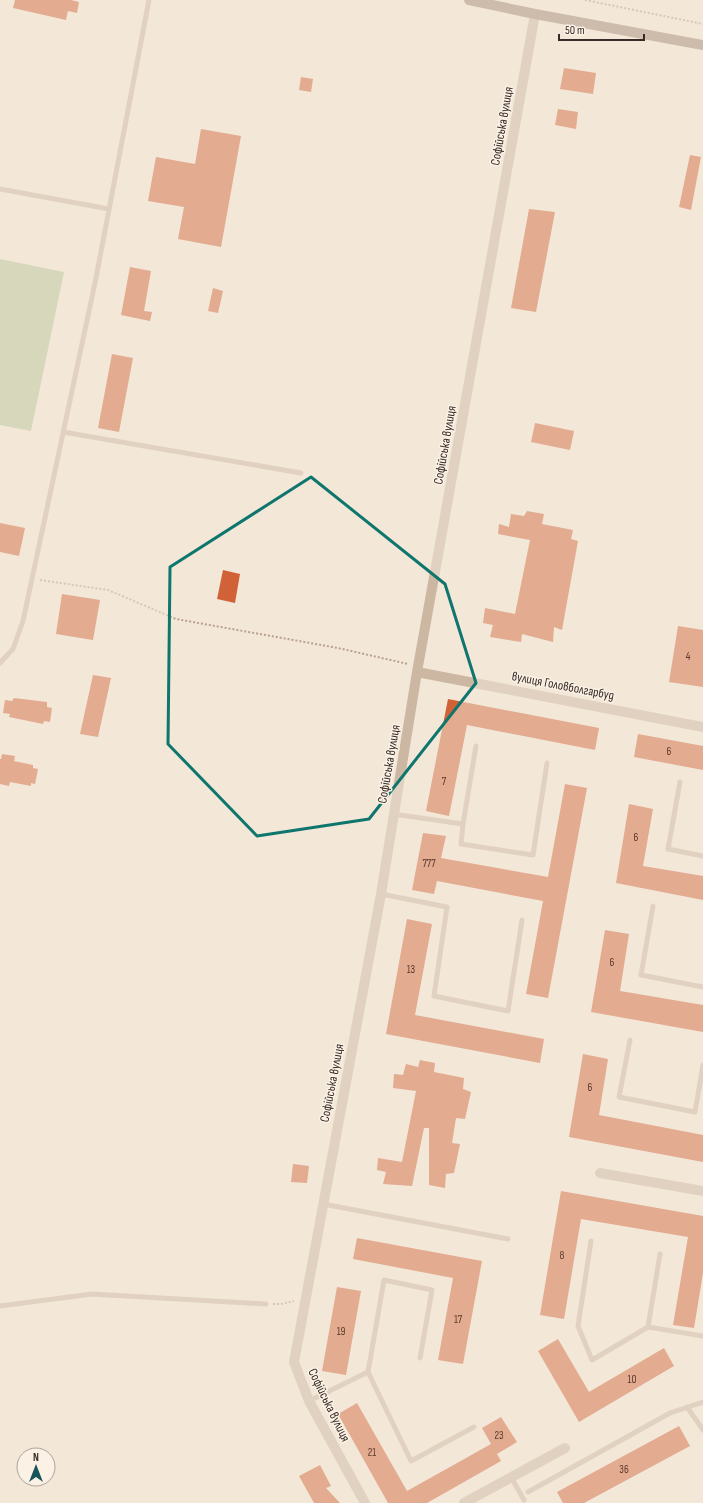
<svg xmlns="http://www.w3.org/2000/svg" width="703" height="1503" font-family="'Sofia Sans Condensed',sans-serif">
<style>
.green{fill:#b3c397}
.building{fill:#d16238}
.lines{fill:none;stroke-linecap:round;stroke-linejoin:round}
.path{stroke:#b8a18d;stroke-width:2;stroke-dasharray:2 2;stroke-linecap:butt}
.service{stroke:#ccb7a3;stroke-width:5}
.minor{stroke:#ccb7a3;stroke-width:10}
.secondary{stroke:#a08574;stroke-width:10}
.marked{fill:none;stroke:#0f766e;stroke-width:3;stroke-linejoin:round}
.labels{text-anchor:middle;dominant-baseline:central;stroke-width:3;stroke-linejoin:round;paint-order:stroke}
.number-label{font-size:11px;fill:#5d392a}
.street-label{font-size:13px;fill:#362b26;stroke:#fbf1e4}
</style>
<rect width="100%" height="100%" fill="#f3e7d8"/>
<path class="green" d="M0 259 64 272 31 431 0 425Z"/>
<path class="building" d="M15 0H71L79 2 77 13 68 11 66 20 13 8Z
M564 68 596 73 593 94 560 89Z
M301 77 313 79 311 92 299 90Z
M558 109 578 112 576 129 555 125Z
M201 129 241 136 221 247 178 239 184 207 148 201 156 157 195 164Z
M690 155 701 157 691 210 679 207Z
M529 209 555 212 536 312 511 308Z
M130 267 151 271 144 311 152 312 150 321 121 315Z
M213 288 223 291 218 313 208 311Z
M112 354 133 358 119 432 98 428Z
M535 423 574 431 570 450 531 442Z
M527 511 544 514 542 524 573 530 571 539 578 541 562 630 554 627 553 642 522 634 521 642 490 637 493 625 483 623 485 608 515 614 530 540 498 534 499 524 509 527 511 514 524 516Z
M0 523 25 528 19 556 0 552Z
M223 570 240 574 235 603 217 599Z
M62 594 100 600 93 640 56 634Z
M678 626 703 630V687L669 682Z
M93 675 111 678 98 737 80 734Z
M14 698 47 702V707L52 708 50 722 44 721 43 724 9 717 10 714 3 713 5 700 12 701Z
M448 699 599 728 595 750 467 725 449 816 426 811Z
M638 734 703 746V770L634 757Z
M2 754 15 756 14 761 33 765V768L38 769 35 784 31 783V786L10 782 9 786 0 784V759H1Z
M565 784 587 788 548 998 526 994 543 901 437 881 434 894 412 890 423 833 446 836 441 858 548 877Z
M629 804 653 809 643 866 703 876V900L616 883Z
M407 919 432 924 415 1015 544 1039 540 1063 386 1034Z
M605 930 629 934 620 991 703 1005V1032L591 1012Z
M583 1054 608 1059 599 1115 703 1135V1162L569 1137Z
M420 1060 435 1063 434 1072 464 1078 463 1089 471 1092 465 1119 456 1118 452 1143 460 1144 454 1173 446 1174 445 1188 429 1185V1128H424L412 1186 383 1184 386 1172 377 1170 378 1158 402 1162 416 1091 393 1088 394 1074 403 1075 406 1064 418 1067Z
M293 1164 309 1166 307 1183 291 1182Z
M561 1191 703 1216V1273L694 1328 673 1325 688 1237 581 1219 564 1319 540 1315Z
M357 1238 482 1261 463 1364 438 1360 453 1278 353 1259Z
M337 1287 361 1291 346 1375 322 1371Z
M558 1339 589 1392 664 1348 674 1366 579 1422 538 1351Z
M357 1403 407 1491 491 1444 482 1428 501 1417 517 1442 497 1454 501 1461 427 1503H388L338 1414Z
M679 1426 690 1446 584 1503H563L557 1492Z
M320 1465 331 1486 326 1488 340 1503H314L299 1476Z"/>
<g class="lines">
<path class="path" d="M585 0 703 24
M40 580 108 590 176 619 338 648 408 664
M273 1304H281L294 1301"/>
<path class="service" d="M0 189 109 209
M63 432 301 473
M0 663 13 649 23 621 95 283 149 0
M680 782 668 849 703 856
M393 814 463 824 461 844 533 855 547 763
M463 824 476 746
M381 894 447 907 434 996 508 1011 522 920
M653 906 641 975 703 987
M630 1040 619 1097 695 1112 701 1077 703 1078
M701 1077 703 1065
M323 1204 508 1239
M591 1241 578 1326 592 1360 648 1327
M660 1254 648 1327 703 1336
M0 1306 92 1294 266 1304
M368 1372 384 1280 432 1290 420 1358
M309 1401 368 1372 411 1461 474 1427
M687 1407 703 1430
M511 1477 524 1500
M528 1492 670 1413 703 1402"/>
<path class="minor" d="M417 672 703 727
M600 1173 703 1191
M365 1503 309 1401 294 1362 381 894 417 672 535 14
M464 1503 565 1448"/>
<path class="secondary" d="M469 0 535 14 703 45"/>
</g>
<path d="M0 0H703V1503H0ZM311 477 445 584 476 683 369 819 257 836 168 744 170 567Z" fill="#f3e7d8" fill-opacity=".55" fill-rule="evenodd"/>
<path class="marked" d="M311 477 445 584 476 683 369 819 257 836 168 744 170 567Z"/>
<g class="labels">
<g class="number-label">
<text x="688" y="656">4</text>
<text x="669" y="751">6</text>
<text x="444" y="781">7</text>
<text x="636" y="837">6</text>
<text x="429" y="863">777</text>
<text x="612" y="962">6</text>
<text x="411" y="969">13</text>
<text x="590" y="1087">6</text>
<text x="562" y="1255">8</text>
<text x="458" y="1319">17</text>
<text x="341" y="1331">19</text>
<text x="632" y="1379">10</text>
<text x="499" y="1435">23</text>
<text x="372" y="1452">21</text>
<text x="624" y="1469">36</text>
</g>
<g class="street-label">
<text transform="translate(502 126) rotate(-80)">Софійська вулиця</text>
<text transform="translate(445 445) rotate(-80)">Софійська вулиця</text>
<text transform="translate(563 686) rotate(11)">вулиця Головболгарбуд</text>
<text transform="translate(389 764) rotate(-80)">Софійська вулиця</text>
<text transform="translate(332 1083) rotate(-79)">Софійська вулиця</text>
<text transform="translate(329 1405) rotate(64)">Софійська вулиця</text>
</g>
</g>
<g transform="translate(36 1467)"><circle r="19" fill="#fbf1e4" stroke="#aca298"/>
<path d="M0-3L7 15L0 10L-7 15Z" fill="#18555b"/>
<text y="-6" font-size="11" font-weight="bold" text-anchor="middle" fill="#362b26">N</text>
</g>
<path d="M559 34v6h85v-6" fill="none" stroke="#362b26" stroke-width="2"/>
<text x="565" y="34" font-size="12" fill="#362b26" stroke="#fbf1e4" stroke-width="3" paint-order="stroke">50 m</text>
</svg>
